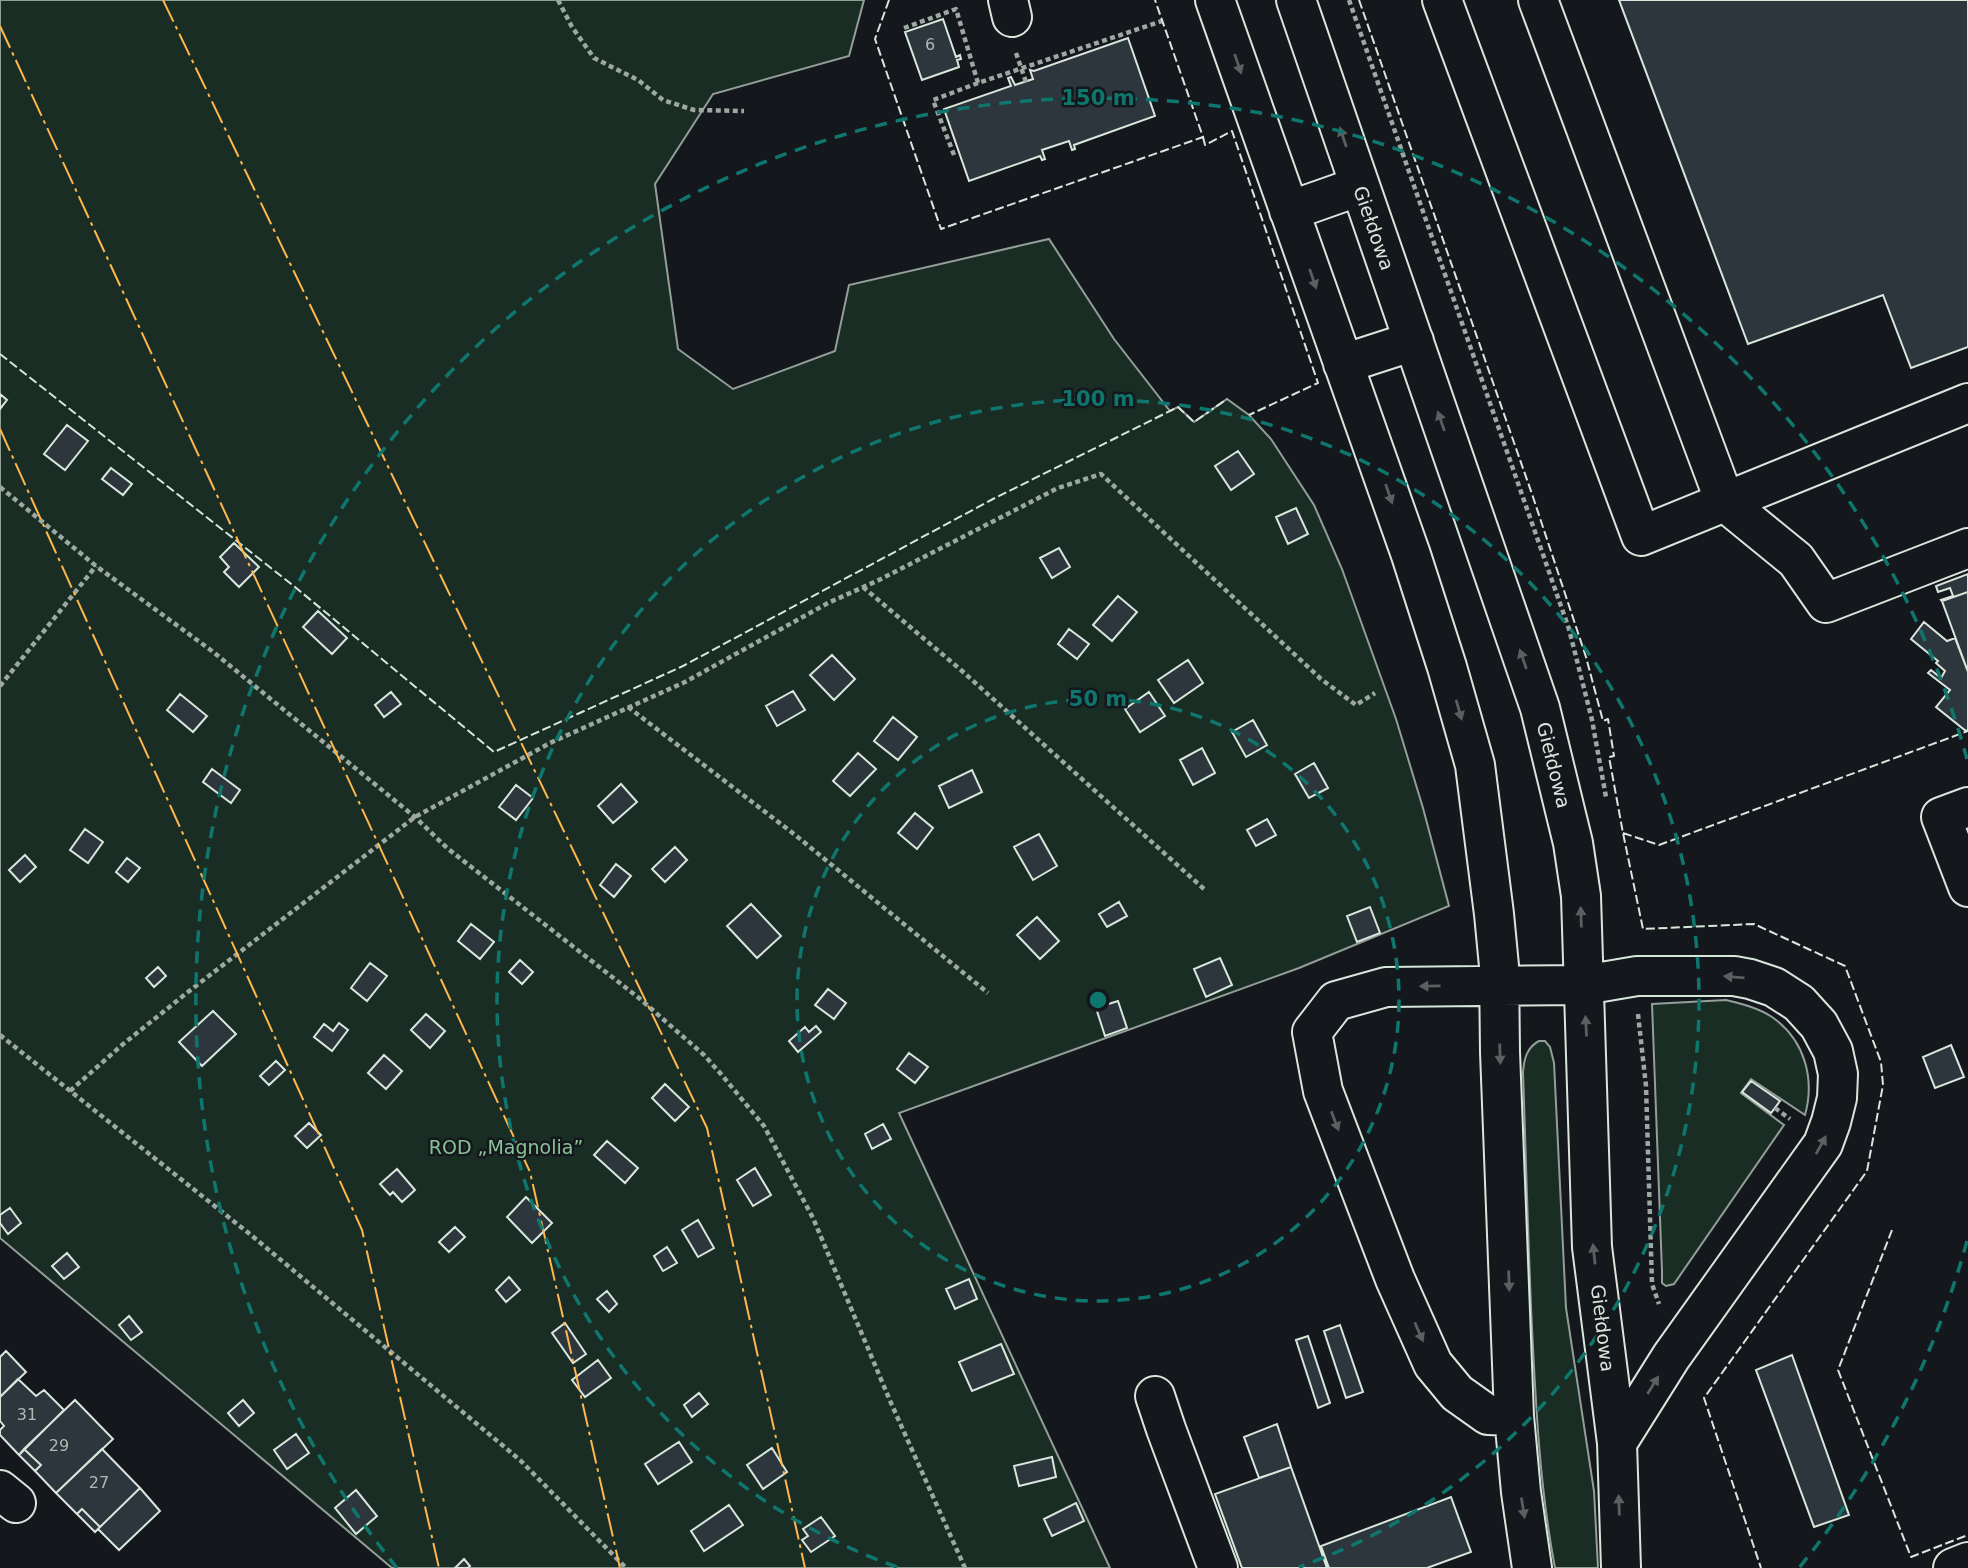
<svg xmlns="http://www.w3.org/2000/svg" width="1968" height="1568" font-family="'DejaVu Sans',sans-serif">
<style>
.green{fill:#1a2d24;stroke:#939e99;stroke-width:2}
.building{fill:#2c363c;stroke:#d8e6dc;stroke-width:2}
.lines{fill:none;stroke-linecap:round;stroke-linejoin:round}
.minor-casing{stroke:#d8e6dc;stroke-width:42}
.path{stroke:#9da8a2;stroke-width:4.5;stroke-dasharray:5 3.5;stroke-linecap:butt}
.minor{stroke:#14181c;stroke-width:38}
.fence{stroke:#d8e6dc;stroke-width:2;stroke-dasharray:9 3.5;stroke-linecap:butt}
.power{stroke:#ffb74d;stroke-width:2;stroke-dasharray:24 5 3.5 5;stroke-linecap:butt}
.oneway{fill:#59605f}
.ring{fill:none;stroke:#0f766e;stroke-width:3.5;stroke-dasharray:12 9}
.labels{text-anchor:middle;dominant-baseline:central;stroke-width:5;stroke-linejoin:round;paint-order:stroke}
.number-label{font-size:16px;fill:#adbab4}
.street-label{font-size:19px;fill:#d8e6dc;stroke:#14181c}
.park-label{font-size:19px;fill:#8ac095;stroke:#14181c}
.centre{fill:#0f766e;stroke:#14181c;stroke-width:3.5}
.ring-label{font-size:21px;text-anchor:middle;font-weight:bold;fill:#0f766e;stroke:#14181c;stroke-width:5;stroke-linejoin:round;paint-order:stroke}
</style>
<rect width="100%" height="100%" fill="#14181c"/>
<path class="green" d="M0 0H864L849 56 713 94 655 184 678 349 733 389 835 351 849 285 1049 239 1114 339 1170 411 1178 407 1194 422 1227 399 1249 415 1271 439 1314 505 1342 569 1396 719 1423 808 1449 906 1299 968 899 1113 1110 1568H392L0 1238Z
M1726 1000C1742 1004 1759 1008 1772 1017 1805 1040 1815 1079 1805 1115L1751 1079 1741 1093 1784 1125 1674 1284 1666 1286 1662 1283V1271L1652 1004Z
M1539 1041H1545L1550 1047 1554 1063 1566 1308 1594 1491 1598 1568H1555C1540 1489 1536 1409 1532 1328 1528 1243 1526 1157 1523 1072 1524 1059 1527 1047 1539 1041Z"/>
<path class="building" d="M1619 0H1968V347L1911 368 1883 295 1748 344Z
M943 19 956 57 960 55 961 59 957 60 959 67 922 80 905 32Z
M1128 38 1155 116 1074 145 1075 149 1072 150 1069 141 1042 150 1045 159 1042 160 1040 156 969 181 944 109 1011 86 1008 78 1011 77 1015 85 1033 79 1030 70 1034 71Z
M0 394 7 400 0 409Z
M67 425 88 441 65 470 44 454Z
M1238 451 1254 474 1231 490 1215 466Z
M111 468 132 484 123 495 102 479Z
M1296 508 1308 534 1288 544 1276 517Z
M234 543 259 567 239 587 224 572 229 567 220 557Z
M1059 548 1070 567 1052 578 1040 558Z
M1968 574V592L1942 601 1941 600 1953 596 1950 588 1938 592 1936 586Z
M1968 592V672L1942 601Z
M1118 596 1137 612 1112 641 1093 625Z
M318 611 347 638 332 654 303 627Z
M1924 622 1947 641 1955 638 1968 672V730L1966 731 1936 707 1950 690 1928 673 1931 670 1941 678 1945 671 1936 663 1938 661 1911 639Z
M1069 629 1089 644 1077 659 1058 644Z
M832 655 855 679 834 700 810 675Z
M1188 660 1203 683 1174 703 1158 680Z
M793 691 805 710 777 726 766 706Z
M391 692 401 704 384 717 375 705Z
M1149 692 1165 716 1140 732 1125 709Z
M180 694 207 716 193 732 167 710Z
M893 717 917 737 898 760 874 741Z
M1253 720 1267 745 1246 757 1232 732Z
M1202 748 1215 773 1193 785 1180 760Z
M858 753 876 769 850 796 833 781Z
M1314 763 1328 788 1309 798 1295 774Z
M212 769 240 790 231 803 203 782Z
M972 770 982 792 949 808 939 786Z
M621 784 637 802 613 823 598 806Z
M516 785 533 798 516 820 499 807Z
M915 813 933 828 917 849 898 833Z
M1267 819 1276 835 1256 846 1247 830Z
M85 829 103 842 88 863 70 850Z
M1039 834 1057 866 1033 880 1014 847Z
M675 847 687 860 665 882 652 869Z
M25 855 36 867 20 882 9 870Z
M127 858 140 868 128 882 116 872Z
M616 864 631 876 614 897 600 885Z
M1119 902 1127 916 1107 927 1099 914Z
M751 904 781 936 757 958 727 926Z
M1370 907 1380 933 1357 942 1347 916Z
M1037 917 1059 941 1040 959 1017 935Z
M471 924 494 942 480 959 458 941Z
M1220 958 1232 985 1206 997 1194 969Z
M520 960 533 972 522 984 509 972Z
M370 963 387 976 367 1001 351 988Z
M158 967 166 976 154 987 146 978Z
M828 989 846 1003 834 1019 815 1005Z
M1118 1001 1127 1028 1105 1036 1096 1008Z
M213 1011 236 1034 202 1066 179 1042Z
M426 1014 445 1031 430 1048 411 1030Z
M339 1023 348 1030 332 1051 314 1037 324 1024 333 1031Z
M816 1026 821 1032 798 1052 789 1041 805 1027 809 1032Z
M1951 1045 1964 1077 1935 1088 1923 1057Z
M909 1053 928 1067 915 1083 897 1069Z
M384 1055 402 1071 386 1089 368 1073Z
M276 1061 285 1070 269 1085 260 1076Z
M1751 1081 1780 1101 1771 1113 1742 1092Z
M665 1084 689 1107 675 1121 652 1098Z
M309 1123 321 1135 307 1148 295 1136Z
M883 1124 891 1139 872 1149 865 1134Z
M607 1141 638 1168 625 1183 594 1155Z
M755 1168 771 1195 753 1206 737 1180Z
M397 1169 415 1190 402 1202 393 1192 390 1195 380 1184Z
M526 1197 552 1223 532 1243 507 1217Z
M10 1208 21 1223 8 1234 0 1223V1215Z
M698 1220 714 1248 698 1257 682 1230Z
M455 1227 465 1237 449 1252 439 1242Z
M667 1247 677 1263 663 1271 654 1256Z
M67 1253 79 1267 64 1279 52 1266Z
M509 1277 520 1290 506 1302 496 1290Z
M969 1279 977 1299 955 1309 946 1289Z
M607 1291 617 1304 609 1312 597 1299Z
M129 1316 142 1332 131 1340 119 1325Z
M565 1323 586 1354 573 1363 552 1333Z
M1340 1325 1363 1392 1346 1398 1324 1331Z
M1308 1336 1330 1403 1318 1408 1296 1340Z
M1001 1344 1014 1374 972 1391 959 1362Z
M6 1351 26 1372 0 1397V1357Z
M1792 1355 1849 1515 1814 1527 1756 1370Z
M598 1360 611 1378 585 1397 572 1380Z
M18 1379 36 1396 44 1390 64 1410 19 1455 0 1435V1430L4 1426 0 1421V1397Z
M699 1393 708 1404 692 1417 684 1405Z
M75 1400 113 1439 56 1493 35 1471 41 1465 24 1449Z
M243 1400 254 1413 239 1426 228 1413Z
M1277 1424 1291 1467 1259 1478 1244 1437Z
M296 1434 309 1453 287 1469 274 1450Z
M679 1442 692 1462 658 1484 645 1464Z
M772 1448 787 1472 763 1489 747 1465Z
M24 1449 41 1465 35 1471 19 1455Z
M102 1449 140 1488 100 1527 82 1509 77 1514 56 1493Z
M1052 1457 1056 1477 1019 1486 1014 1466Z
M1291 1467 1327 1568H1242L1215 1494Z
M140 1488 160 1511 119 1550 98 1529Z
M356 1490 377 1516 356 1534 335 1508Z
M1451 1497 1471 1552 1427 1568H1329L1321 1546Z
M1076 1503 1084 1521 1052 1536 1044 1519Z
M729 1505 743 1525 704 1551 691 1531Z
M82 1509 100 1527 95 1532 77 1514Z
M821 1517 835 1536 811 1552 802 1540 808 1536 803 1529Z
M464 1559 470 1566 468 1568H455Z"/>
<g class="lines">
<defs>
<path id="minor" d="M1008 0 1012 17
M1215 0 1411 555 1447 667 1475 765 1494 914 1499 966 1500 1052 1514 1416 1521 1492 1532 1568
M1296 0 1540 708 1573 843 1581 896 1592 1247 1617 1443 1621 1568
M1442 0 1641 536 1968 403
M1538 0 1725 502 1796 560 1826 603 1968 548
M1289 211 1360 186
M1343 364 1414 341
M1968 807 1941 817 1968 887
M1155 1396 1166 1429 1218 1568
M1514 1416 1488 1415 1457 1393 1433 1364 1395 1279 1323 1091 1312 1032 1336 1001 1386 987 1584 985 1637 976H1734L1750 979 1774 987 1799 1003 1819 1025 1833 1051 1838 1074 1837 1098 1831 1122 1823 1144 1671 1357 1617 1443
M0 1490 16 1503
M1953 1568 1968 1562"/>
</defs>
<use href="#minor" class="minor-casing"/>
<path class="path" d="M558 0 572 27 594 58 638 80 663 100 694 110 744 111
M1349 0 1569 629 1592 720 1606 797
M904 28 956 9 978 83 1162 21
M1016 53 1026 82
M954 155 933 100 978 83
M0 487 96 566 212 651 415 817 447 848 639 998 704 1055 721 1074 764 1126 813 1218 891 1403 965 1568
M863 587 961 670 1204 889
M0 686 96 566
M628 707 794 834 988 993
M1638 1014 1646 1086 1652 1284 1659 1304
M0 1035 251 1235 520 1460 626 1568
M70 1091 122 1045 188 992 415 817 550 743 685 682 828 603 879 580 1058 488 1101 474 1321 679 1356 705 1375 693
M1775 1108 1790 1119"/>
<use href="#minor" class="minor"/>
<path class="fence" d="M889 0 875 39 941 229 1203 137 1155 0
M1359 0 1532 494 1586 657 1603 721 1608 719 1614 756 1609 757 1623 833 1643 929 1754 924 1845 966 1881 1062 1883 1085 1867 1171 1704 1398 1761 1568
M1203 137 1205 145 1232 131 1318 383 1249 415
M0 354 295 587 494 752 683 666 993 499 1178 407 1194 422 1227 399
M1623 833 1659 845 1968 731
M1892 1230 1838 1370 1911 1557 1968 1535"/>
<path class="power" d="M163 0 707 1128 805 1568
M0 26 530 1172 620 1568
M0 429 362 1230 439 1568"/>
</g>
<defs><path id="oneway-solid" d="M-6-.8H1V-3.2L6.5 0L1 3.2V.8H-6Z" transform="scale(1.75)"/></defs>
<g class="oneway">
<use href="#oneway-solid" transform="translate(1238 64) rotate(71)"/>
<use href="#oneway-solid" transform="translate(1343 137) rotate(-109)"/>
<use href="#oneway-solid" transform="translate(1313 279) rotate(71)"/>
<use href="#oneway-solid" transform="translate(1441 421) rotate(-109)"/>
<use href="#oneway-solid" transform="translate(1389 494) rotate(71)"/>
<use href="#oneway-solid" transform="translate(1523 659) rotate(-109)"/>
<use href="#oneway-solid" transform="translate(1459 710) rotate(74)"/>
<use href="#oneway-solid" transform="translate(1581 917) rotate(-92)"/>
<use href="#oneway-solid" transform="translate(1734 977) rotate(-175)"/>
<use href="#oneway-solid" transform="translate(1430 986) rotate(179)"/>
<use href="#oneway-solid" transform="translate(1586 1026) rotate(-93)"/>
<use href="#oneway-solid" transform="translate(1500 1054) rotate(88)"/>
<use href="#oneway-solid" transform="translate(1335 1121) rotate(69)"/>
<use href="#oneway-solid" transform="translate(1821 1145) rotate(-61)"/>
<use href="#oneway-solid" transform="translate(1594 1254) rotate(-96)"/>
<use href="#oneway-solid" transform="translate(1509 1281) rotate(88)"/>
<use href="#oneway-solid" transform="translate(1419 1332) rotate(66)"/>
<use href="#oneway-solid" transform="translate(1653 1385) rotate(-58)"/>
<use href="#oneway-solid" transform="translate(1619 1505) rotate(-92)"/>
<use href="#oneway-solid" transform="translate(1523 1508) rotate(81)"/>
</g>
<g class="ring">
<circle cx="1098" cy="1000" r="301"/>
<path d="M897 1567A601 601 0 1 1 1299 1567"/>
<path d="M1967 1241A902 902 0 0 1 1799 1568M397 1568A902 902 0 1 1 1967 759"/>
</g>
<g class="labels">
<g class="number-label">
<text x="930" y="44">6</text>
<text x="27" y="1414">31</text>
<text x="59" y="1445">29</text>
<text x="99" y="1482">27</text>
</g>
<g class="street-label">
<text transform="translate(1374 228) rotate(71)">Giełdowa</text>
<text transform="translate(1554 765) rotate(76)">Giełdowa</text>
<text transform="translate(1603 1328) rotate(83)">Giełdowa</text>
</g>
<g class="park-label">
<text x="506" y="1147">ROD „Magnolia”</text>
</g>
</g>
<circle cx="1098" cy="1000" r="10" class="centre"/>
<g class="ring-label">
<text x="1098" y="105">150 m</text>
<text x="1098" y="406">100 m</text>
<text x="1098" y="706">50 m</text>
</g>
</svg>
